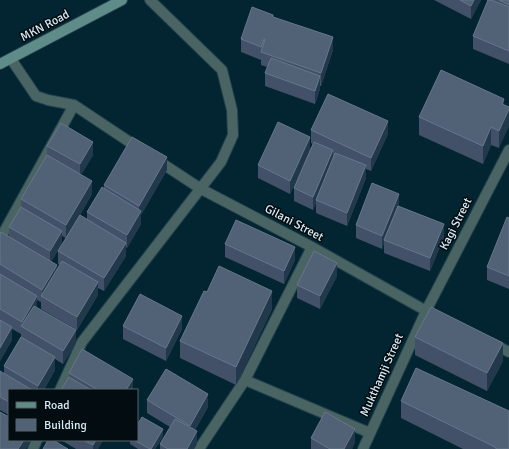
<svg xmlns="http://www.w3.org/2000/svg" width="509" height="449" font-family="Signika,sans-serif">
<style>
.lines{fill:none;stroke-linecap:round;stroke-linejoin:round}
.street-casing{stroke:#20414c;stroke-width:12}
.secondary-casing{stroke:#20414c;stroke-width:12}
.street{stroke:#4a6463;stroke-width:10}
.secondary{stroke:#5f8b89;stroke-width:10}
.wall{fill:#425168;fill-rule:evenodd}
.shaded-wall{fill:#22394b}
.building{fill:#526276;stroke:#67778a}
.labels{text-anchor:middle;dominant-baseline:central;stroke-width:3;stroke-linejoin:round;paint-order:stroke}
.street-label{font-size:12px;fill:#d8eaf3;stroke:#020c11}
</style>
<rect width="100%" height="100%" fill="#022531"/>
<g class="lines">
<defs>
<path id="street" d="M11 59 36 96 48 100 74 105 140 149
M157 160 201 189 312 247 439 318
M0 239 74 105
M491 343 509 352
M245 380 370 433
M60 390 82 342 221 162 233 135 232 110 222 70 150 0
M33 449 37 440
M199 449 245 380 312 247
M363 449 426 311 509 150"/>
<path id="secondary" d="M0 64 122 0"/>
</defs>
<use href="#street" class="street-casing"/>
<use href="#secondary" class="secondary-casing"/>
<use href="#street" class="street"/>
<use href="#secondary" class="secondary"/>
</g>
<path class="wall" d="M434 0H481L471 19Z
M487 0H509V64L473 49V36L487 3Z
M273 17 333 50 321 86H320V89L315 104 265 86V73L267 67 261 65V60L241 52V39Z
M504 99 499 148 491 145 483 164 419 135V117Z
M311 130 388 134 371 171 366 169V178L347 226 316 213V203L313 210 294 201V188L306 160 290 194 258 178V165L310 149 313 144 311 143Z
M47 146 93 155 81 175 92 194 80 215 87 220V212L104 189V185L167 170 141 215V224L127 248 126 247V256L104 291 98 288V295L77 330 41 309V302L37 300V308L76 343 63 364 55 359V370L44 390H9V415L0 410V371L4 374V366L21 337V334L12 329V340L0 361V235L9 237V227L21 207V199L47 155ZM62 236 66 238 58 251V264L60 265 57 270 51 262 62 244Z
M399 206 444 237 430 271 384 253V243L382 249 356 238V225Z
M509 218V289L487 280V267Z
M225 244 295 260 284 284 225 257Z
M337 276 320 309 297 298V285Z
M207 292 272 309 236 385 180 358V341Z
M123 326 182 329 166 361 123 339Z
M415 337 503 361 487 391 415 355Z
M69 373 133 390H61L69 378Z
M147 400 208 407 195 430 197 444 194 449H160V444L170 427 147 413Z
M401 401 509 449H463L401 418Z
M163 436 155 449H138L130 444V440H137Z
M311 438 355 442 352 449H311Z
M61 440H103L98 449H76Z"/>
<path class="shaded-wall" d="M474 0H481L471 19V6Z
M333 37V50L321 86V73Z
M320 76V89L315 104V91Z
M509 109V127L499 148V131Z
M388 121V134L371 171V158Z
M491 127V145L483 164V146Z
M310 137V150L290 194V181Z
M93 142V155L80 177V164Z
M333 150V163L316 200V203L313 210V197Z
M167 157V170L141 215V224L127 248V235L139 214V206Z
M366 165V178L347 226V213Z
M92 181V194L66 238V225Z
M399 194V207L384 240V243L382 249V236Z
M444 224V237L430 271V258Z
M62 231V244L50 264V251Z
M126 243V256L104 291V278Z
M295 247V260L284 284V271Z
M337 263V276L320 309V296Z
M57 265V278L42 297V290Z
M98 282V295L77 330V317Z
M272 291V309L236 385V367Z
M37 296V309L22 327V322Z
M182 316V329L166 361V348Z
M12 327V340L0 361V348Z
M76 330V343L63 364V351Z
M503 343V361L487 391V373Z
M55 357V370L44 390H38V386Z
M133 379V390H126Z
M208 394V407L190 439V426Z
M163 429V436L155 449H151Z
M355 429V442L352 449H344Z
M197 431V444L194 449H187Z
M24 440H30V443L26 449H18Z
M96 440H103L98 449H93V445Z"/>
<path class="building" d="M460 0H474L471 6Z
M488 0H491L509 7V51L473 36Z
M499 0H509V5Z
M252 7 273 15V17L333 37 321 73 261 52 265 39H264L261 47 241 39Z
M271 58 320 76 315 91 265 73Z
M441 70 504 99 502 104 509 107V109L499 131 491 127 483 146 419 117Z
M328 94 388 121 371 158 311 130Z
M278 122 310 137 290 181 258 165Z
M61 123 93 142 80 164 47 146Z
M132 137 167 157 139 206 104 185Z
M314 142 333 150 313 197 294 188Z
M335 153 366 165 347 213 316 200Z
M47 155 92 181 66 225 21 199Z
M372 183 399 194 382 236 356 225Z
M102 187 141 211 127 235 87 212Z
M398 206 444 224 430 258 384 240Z
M21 207 62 231 50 251 9 227Z
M80 215 126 243 104 278 58 251Z
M507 217 509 218V276L487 267Z
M236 220 295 247 284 271 225 244Z
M1 232 57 265 42 290 0 264V235Z
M314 251 337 263 320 296 297 285Z
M62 261 98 282 77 317 41 296Z
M219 266 272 291 236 367 180 341 204 291 207 292Z
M0 274 37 296 22 322 0 309Z
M140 294 182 316 166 348 123 326Z
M34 306 76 330 63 351 21 326Z
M431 307 503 343 487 373 415 337Z
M0 320 12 327 0 348Z
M21 337 55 357 38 386 4 366Z
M82 349 133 379 126 390H98L69 373Z
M416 368 509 411V449H497L493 446 401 401Z
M166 369 208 394 190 426 147 400Z
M0 371 32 390H9V402L0 397Z
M69 377 91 390H61Z
M0 412 9 417V440H24L18 449H0Z
M325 412 355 429 344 449H330L311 438Z
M142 417 163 429 151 449H150L134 440H137V425Z
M175 419 197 431 187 449H168L160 444Z
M48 440H53L68 449H43Z
M83 440H96L93 445Z"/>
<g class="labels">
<g class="street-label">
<text transform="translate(45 26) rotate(-28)">MKN Road</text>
<text transform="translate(294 223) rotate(28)">Gilani Street</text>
<text transform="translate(456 224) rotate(-63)">Kagi Street</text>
<text transform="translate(382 375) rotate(-66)">Mukthamji Street</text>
</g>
</g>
<rect x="8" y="389" width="130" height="52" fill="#020c11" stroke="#58656b"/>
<rect x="16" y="402" width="20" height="6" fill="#5f8b89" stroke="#58656b"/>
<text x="44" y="409" font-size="12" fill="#d8eaf3">Road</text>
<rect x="16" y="419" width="20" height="12" fill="#526276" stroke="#58656b"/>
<text x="44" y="429" font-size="12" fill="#d8eaf3">Building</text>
</svg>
